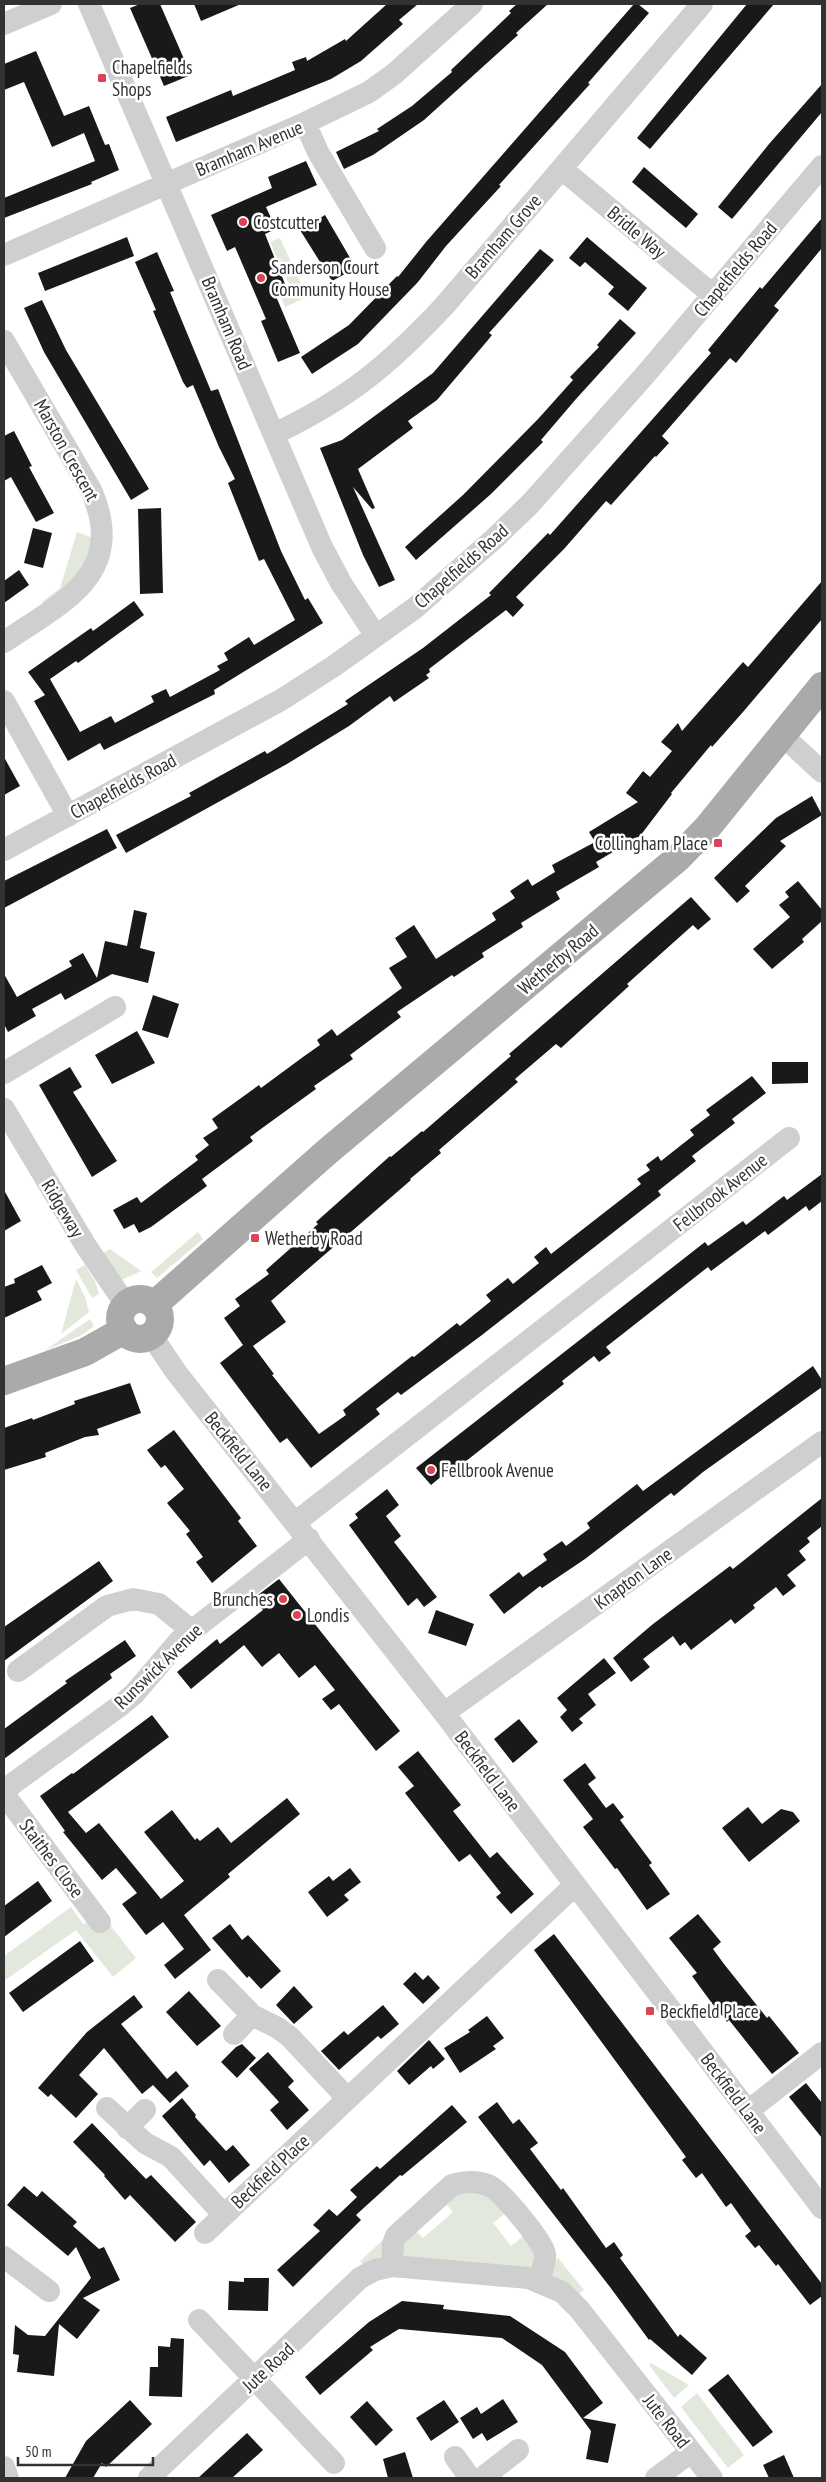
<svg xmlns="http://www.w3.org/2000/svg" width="826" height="2482" font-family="'PT Sans Narrow',sans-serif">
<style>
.green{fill:#e3e8dc}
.building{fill:#191919}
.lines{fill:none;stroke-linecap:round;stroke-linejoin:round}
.minor{stroke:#cfcfcf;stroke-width:22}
.major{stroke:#aaa;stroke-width:28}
.poi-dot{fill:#d94457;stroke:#fff;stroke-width:2}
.labels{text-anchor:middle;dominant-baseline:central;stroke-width:5;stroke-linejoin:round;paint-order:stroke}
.poi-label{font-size:19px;fill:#323232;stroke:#fff;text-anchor:start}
.street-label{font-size:19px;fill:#323232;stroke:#fff}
</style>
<rect width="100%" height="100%" fill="#fff"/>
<path class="green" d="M280 238 307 297 285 307 280 295 291 289 270 242Z
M77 532 93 538 88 565 46 607 42 602 60 588Z
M198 1232 203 1239 157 1278 151 1272Z
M110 1249 141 1271 119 1281 102 1254Z
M85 1265 95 1281 99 1294 92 1298 76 1270Z
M76 1279 85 1297 89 1312 61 1334Z
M90 1319 94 1326 82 1335 44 1351Z
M71 1907 83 1924 90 1920 110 1925 136 1958 113 1977 76 1930 4 1981V1956Z
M455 2189 495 2194 508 2211 493 2223 511 2246 526 2234 538 2250 535 2270 406 2258 399 2249 413 2228 423 2238 453 2212 443 2200Z
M384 2239 390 2252 365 2267 360 2261Z
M558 2258 584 2290 578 2294 551 2275 549 2266Z
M651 2363 689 2385 674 2398 649 2365Z
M697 2393 744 2455 728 2468 681 2407Z"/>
<path class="building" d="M140 4H160L191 75 164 86 130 8Z
M194 4H241L201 21Z
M387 4H418L399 20 403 24 361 61 331 79 176 142 166 117 231 90 233 96 295 70 292 62 306 57 307 61 345 39 346 41Z
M517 4H548L516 33 518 35 424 120 373 155 344 169 336 152 379 131 377 129 412 106 452 72 451 70 511 13 509 11Z
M634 4H638L649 13 588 83 590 84 499 185 501 186 446 246 418 282 358 344 312 374 301 357 349 325 397 276 398 277 426 242Z
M747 4H774L650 149 637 138Z
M36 51 64 116 89 106 105 145 109 144 119 170 91 182 92 184 4 218V198L95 161 84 133 52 147 24 82 4 90V64Z
M822 84V112L732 219 718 207 769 144Z
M306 161 317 185 266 207 276 229 265 234 287 289 275 294 300 353 278 362 261 321 266 319 235 247 227 251 211 215 272 188 268 177Z
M644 167 698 214 686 228 632 182Z
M325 215 356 268 332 281 300 230Z
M822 218V248L774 306 779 310 736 363 730 358 662 436 669 443 656 457 655 456 611 505 606 501 564 549 516 597 524 605 513 617 506 610 429 669 430 672 426 675 429 678 394 702 390 696 349 726 287 764 126 853 116 835 191 796 189 793 265 751 267 754 348 704 345 701 423 648 491 595 489 593 548 533 550 535 711 353 708 350 760 287 762 289Z
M127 237 134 256 45 291 38 273Z
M587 237 647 288 628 311 608 294 614 287 585 262 580 267 569 258Z
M540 249 554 260 489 333 492 335 488 340 437 400 408 421 413 428 358 469 375 508 372 509 353 487 395 580 379 587 363 555 320 448 342 440 433 373Z
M157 252 174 291 170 292 211 391 218 389 281 551 305 600 308 598 323 623 214 690 215 694 104 750 100 743 68 761 34 701 45 695 28 672 91 628 93 631 134 601 144 615 78 663 76 661 50 679 80 732 111 716 115 723 154 702 151 696 166 689 170 697 220 670 217 666 228 660 224 653 249 637 254 645 295 620 264 559 259 561 228 483 235 479 219 447 193 385 187 388 183 382 153 311 156 310 135 262Z
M42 300 66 350 149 489 131 500 44 352 24 308Z
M620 319 636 333 576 399 541 440 543 442 491 494 416 560 405 547 463 495 539 418 573 380 570 377 599 347 597 345Z
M14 431 32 466 29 467 54 513 36 522 11 477 4 481V436Z
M161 508 163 593 140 594 138 509Z
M33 528 52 533 43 568 24 563Z
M19 570 29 585 4 603V581Z
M822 581V619L743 712 712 747 711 745 671 793 672 794 640 836 596 862 599 867 556 892 560 899 521 923 523 927 482 953 484 957 454 977 452 975 397 1012 401 1017 350 1055 353 1059 314 1086 316 1089 250 1137 253 1141 202 1179 207 1186 151 1227 139 1233 134 1224 124 1229 113 1210 137 1197 141 1203 198 1160 195 1156 209 1145 203 1138 218 1128 212 1119 259 1085 261 1088 303 1057 320 1045 317 1040 332 1029 337 1036 402 988 389 968 407 957 395 938 414 925 436 959 496 920 492 913 515 898 510 891 528 879 532 886 555 872 552 865 595 842 589 832 638 802 626 793 643 771 650 777 672 751 661 742 678 723 682 731 743 662 748 667Z
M4 757 20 786 4 795Z
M812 796 822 815 780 841 786 846 745 886 750 891 737 903 714 878 776 818Z
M107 829 117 848 4 908V881Z
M798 881 822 910V921L802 939 804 942 772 969 753 949 790 917 779 905 789 897 785 892Z
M691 897 711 919 698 930 693 925 627 984 629 986 561 1048 556 1044 515 1079 518 1082 439 1150 441 1153 410 1179 411 1180 271 1301 286 1322 253 1346 274 1374 272 1375 319 1434 346 1415 343 1410 412 1356 414 1357 457 1323 460 1326 491 1301 486 1295 508 1278 513 1284 539 1263 534 1257 546 1247 551 1254 641 1184 637 1179 650 1170 646 1165 658 1156 661 1161 694 1135 690 1130 710 1115 706 1110 752 1076 766 1093 732 1119 735 1123 692 1156 696 1161 658 1191 661 1195 482 1335 401 1395 398 1392 376 1409 380 1414 311 1468 287 1438 280 1443 220 1363 243 1345 224 1318 240 1306 235 1299 269 1274 266 1270 318 1224 316 1222 390 1156 391 1157 422 1131 423 1132 511 1056 509 1054Z
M134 910 147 913 140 948 155 952 148 983 112 974 65 1000 61 993 32 1009 36 1016 8 1032 4 1024V974L17 997 72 966 69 961 83 953 97 978 105 941 127 946Z
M153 995 179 1004 168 1038 142 1030Z
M137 1031 155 1063 112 1084 95 1055Z
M772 1062H808V1083L772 1084Z
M70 1067 82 1087 73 1092 117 1161 92 1177 39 1085Z
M822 1174V1201L809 1211 806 1206 768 1235 765 1231 711 1271 708 1267 606 1347 611 1353 599 1362 594 1356 562 1381 564 1384 456 1469 454 1466 431 1485 416 1468 705 1242 708 1246 743 1221 746 1225 784 1196 787 1200Z
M4 1190 21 1221 4 1231Z
M42 1265 52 1283 37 1291 42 1300 4 1318V1287L15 1283 14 1279Z
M813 1366 822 1380V1387L703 1472 674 1496 671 1493 585 1559 542 1588 540 1586 504 1614 489 1595 519 1572 523 1577 547 1560 543 1554 562 1541 566 1546 590 1528 587 1523 637 1484 643 1491Z
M130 1383 141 1413 97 1429 99 1435 85 1437 45 1453 46 1457 4 1470V1428L32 1418 33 1420 75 1404 74 1401Z
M174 1430 241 1518 238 1521 257 1546 212 1583 196 1562 203 1557 186 1534 190 1531 167 1503 184 1489 165 1465 161 1468 147 1450Z
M387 1489 399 1505 386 1516 401 1536 394 1542 437 1597 424 1607 417 1598 408 1606 349 1525 358 1518 355 1514Z
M822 1498V1526L807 1538 810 1542 799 1551 806 1560 787 1575 796 1586 783 1596 776 1587 753 1605 755 1608 735 1624 731 1619 691 1650 685 1642 680 1646 673 1636 643 1659 650 1667 631 1682 613 1658 653 1624 730 1566 733 1569Z
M99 1561 113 1581 4 1661V1627Z
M279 1579 400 1731 376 1751 339 1704 331 1710 322 1699 335 1690 315 1665 299 1678 279 1653 262 1667 244 1645 191 1689 177 1672 217 1639 220 1644 263 1610 254 1598Z
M436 1610 474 1624 466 1646 428 1633Z
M125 1640 136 1656 110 1674 112 1678 4 1759V1729L67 1683 65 1681Z
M604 1658 616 1673 588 1694 596 1705 579 1719 583 1723 572 1732 560 1717 567 1710 557 1698Z
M152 1715 169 1737 68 1812 86 1833 99 1823 161 1899 184 1881 144 1832 172 1810 195 1840 197 1838 200 1841 218 1827 231 1843 287 1798 300 1814 228 1874 230 1877 184 1915 211 1950 175 1979 164 1965 184 1949 163 1922 146 1935 122 1904 137 1893 116 1868 102 1880 63 1832 65 1831 40 1796 72 1773 73 1774Z
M519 1719 538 1742 513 1763 494 1739Z
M418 1751 461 1805 453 1811 490 1858 497 1852 534 1894 511 1914 496 1897 501 1893 470 1854 459 1862 405 1793 414 1786 398 1767Z
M585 1763 596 1778 588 1784 606 1808 613 1803 624 1817 620 1820 652 1863 649 1865 670 1894 647 1910 617 1868 615 1869 583 1827 593 1819 563 1780Z
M748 1807 762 1824 781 1809 793 1812 800 1821 749 1862 722 1828Z
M350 1868 361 1882 344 1895 349 1900 327 1917 308 1892 329 1876 333 1881Z
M38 1881 52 1901 4 1937V1906Z
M698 1914 721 1942 713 1949 724 1964 767 2018 769 2016 799 2053 772 2074 729 2020 727 2022 711 2002 692 1976 697 1973 669 1938Z
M230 1924 242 1940 248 1935 281 1971 261 1989 249 1976 247 1978 212 1938Z
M554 1934 822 2284V2296L810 2305 778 2264 776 2266 759 2245 755 2248 745 2236 751 2231 731 2203 726 2207 702 2173 696 2178 682 2160 686 2157 534 1950Z
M80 1941 94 1961 23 2012 9 1993Z
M415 1972 423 1980 428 1975 440 1988 423 2004 403 1984Z
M294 1986 313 2007 294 2024 276 2005Z
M189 1991 221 2026 197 2046 166 2012Z
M134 1995 143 2007 121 2024 167 2079 176 2071 189 2086 170 2103 153 2085 142 2094 104 2048 79 2075 98 2094 76 2118 51 2094 48 2097 38 2088 87 2032Z
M383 2005 399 2024 381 2039 378 2036 339 2070 321 2051 344 2031 348 2035Z
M487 2016 504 2038 493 2046 496 2049 460 2073 444 2048 470 2032 468 2030Z
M429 2040 445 2059 433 2069 431 2066 409 2085 397 2071Z
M242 2044 256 2058 237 2078 221 2062 236 2047Z
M268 2052 294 2081 288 2087 309 2110 287 2130 270 2110 279 2102 249 2069Z
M806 2083 822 2103V2138L789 2097Z
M182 2098 196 2115 195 2117 226 2151 233 2145 250 2165 229 2183 210 2160 204 2166 162 2116Z
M497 2102 513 2124 519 2119 538 2143 530 2149 561 2190 563 2188 606 2248 614 2242 623 2255 620 2258 678 2337 680 2334 707 2358 692 2375 650 2339 649 2340 610 2287 478 2117Z
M452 2105 467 2122 402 2176 400 2175 356 2215 361 2220 293 2287 277 2270 320 2231 313 2225 329 2209 337 2216 357 2197 350 2190 377 2166 380 2169Z
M92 2123 146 2179 151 2175 196 2222 175 2242 130 2195 125 2200 104 2176 105 2175 73 2142Z
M24 2186 37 2197 42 2191 77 2222 73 2226 99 2249 104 2247 120 2280 83 2298 100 2310 77 2339 59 2324 54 2376 17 2372 19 2355 13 2354 15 2325 28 2335 45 2336 91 2278 76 2247 68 2256 7 2205Z
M244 2278H269L268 2311 228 2310 229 2281 244 2282Z
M402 2301 444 2305 443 2309 510 2316 565 2352 603 2403 583 2418 616 2424 608 2463 586 2459 591 2431 542 2365 502 2338 399 2329 370 2347 373 2350 320 2395 305 2377 369 2322Z
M171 2338 184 2339 182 2397 149 2396 150 2367H158V2346L170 2347Z
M728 2374 773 2432 753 2447 708 2390Z
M503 2399 518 2422 487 2441 482 2433 473 2439 460 2418 477 2407 481 2414Z
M130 2400 152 2424 106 2467 102 2463 93 2478H65L86 2441Z
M444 2400 459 2422 431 2441 416 2418Z
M367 2401 393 2430 376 2446 350 2417Z
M247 2433 263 2450 232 2478H198Z
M405 2452 413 2478H388L383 2459Z
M784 2455 794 2478H769L763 2465Z"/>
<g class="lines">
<path class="minor" d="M89 4 322 547 341 583 376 636
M4 24 51 4
M305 123 318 152 375 248
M562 169 713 295
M4 255 305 123 369 92 394 74 472 4
M4 341 91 490C128 574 63 602 4 642
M274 434C348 399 389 365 445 305L702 4
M4 701 68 816
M782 735 822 772
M4 850 281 700 334 666 415 608 495 538 531 503 645 375 822 166
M4 1073 115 1007
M4 1109 86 1246 126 1305
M151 1335 176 1372 444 1713 822 2208
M296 1522 789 1138
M18 1671 107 1606 133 1599 159 1604 192 1631
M444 1713 822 1442
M4 1790 121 1705 134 1694 180 1640 309 1539
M4 1794 100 1922
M218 1980 252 2015 278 2028 290 2037 347 2098
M234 2034 252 2015
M107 2108 145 2143 171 2157 224 2215
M748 2111 822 2053
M127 2128 145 2110
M205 2233 575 1885
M4 2257 49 2291
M392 2266 393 2244 396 2236 452 2185C465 2181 477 2180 490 2186 502 2192 543 2241 545 2254 546 2262 541 2273 539 2281
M199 2320 334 2463
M455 2457 470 2478
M4 2467 8 2478
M149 2478 360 2278 375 2270 392 2266 529 2278 562 2292 579 2309 712 2478
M482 2478 518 2450
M656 2478 691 2452"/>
<path class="major" d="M120 1319a20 20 0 1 1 40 0a20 20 0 1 1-40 0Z
M155 1304 328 1151 678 858 707 828 822 686
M4 1381 85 1352 124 1330"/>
</g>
<g class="poi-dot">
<rect x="97" y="73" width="10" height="10" rx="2.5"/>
<circle cx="243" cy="222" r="5"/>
<circle cx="261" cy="278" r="5"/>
<rect x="713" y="838" width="10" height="10" rx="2.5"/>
<rect x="250" y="1233" width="10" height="10" rx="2.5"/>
<circle cx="431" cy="1470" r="5"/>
<circle cx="283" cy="1599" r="5"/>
<circle cx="297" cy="1615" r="5"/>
<rect x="645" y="2006" width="10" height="10" rx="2.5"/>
</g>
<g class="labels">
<g class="poi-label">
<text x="112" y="67">Chapelfields<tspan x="112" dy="22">Shops</tspan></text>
<text x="253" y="222">Costcutter</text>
<text x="271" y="267">Sanderson Court<tspan x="271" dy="22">Community House</tspan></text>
<text x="708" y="843" text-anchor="end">Collingham Place</text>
<text x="265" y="1238">Wetherby Road</text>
<text x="441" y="1470">Fellbrook Avenue</text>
<text x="273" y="1599" text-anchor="end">Brunches</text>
<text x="307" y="1615">Londis</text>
<text x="660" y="2011">Beckfield Place</text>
</g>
<g class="street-label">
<text transform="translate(249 148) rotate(-23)">Bramham Avenue</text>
<text transform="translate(637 232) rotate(40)">Bridle Way</text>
<text transform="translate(503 236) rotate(-49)">Bramham Grove</text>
<text transform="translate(735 269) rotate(-50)">Chapelfields Road</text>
<text transform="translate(227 323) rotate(67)">Bramham Road</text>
<text transform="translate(67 450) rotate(61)">Marston Crescent</text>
<text transform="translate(461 566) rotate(-41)">Chapelfields Road</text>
<text transform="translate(123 786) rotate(-28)">Chapelfields Road</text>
<text transform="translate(558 959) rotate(-40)">Wetherby Road</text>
<text transform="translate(720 1192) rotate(-38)">Fellbrook Avenue</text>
<text transform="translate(63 1208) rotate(59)">Ridgeway</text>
<text transform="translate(239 1451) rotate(51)">Beckfield Lane</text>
<text transform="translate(633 1578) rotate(-36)">Knapton Lane</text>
<text transform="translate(158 1666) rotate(-44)">Runswick Avenue</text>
<text transform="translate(488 1771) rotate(53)">Beckfield Lane</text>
<text transform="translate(52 1858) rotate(53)">Staithes Close</text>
<text transform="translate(734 2093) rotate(53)">Beckfield Lane</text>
<text transform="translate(270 2171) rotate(-43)">Beckfield Place</text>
<text transform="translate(268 2367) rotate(-43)">Jute Road</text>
<text transform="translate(667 2421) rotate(52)">Jute Road</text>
</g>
</g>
<rect width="826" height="2482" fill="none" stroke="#323232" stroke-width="10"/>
<path d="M18 2457v8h135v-8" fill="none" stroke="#323232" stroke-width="2.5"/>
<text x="25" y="2457" font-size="15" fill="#323232" stroke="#ffffff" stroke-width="4" paint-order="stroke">50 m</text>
</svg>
